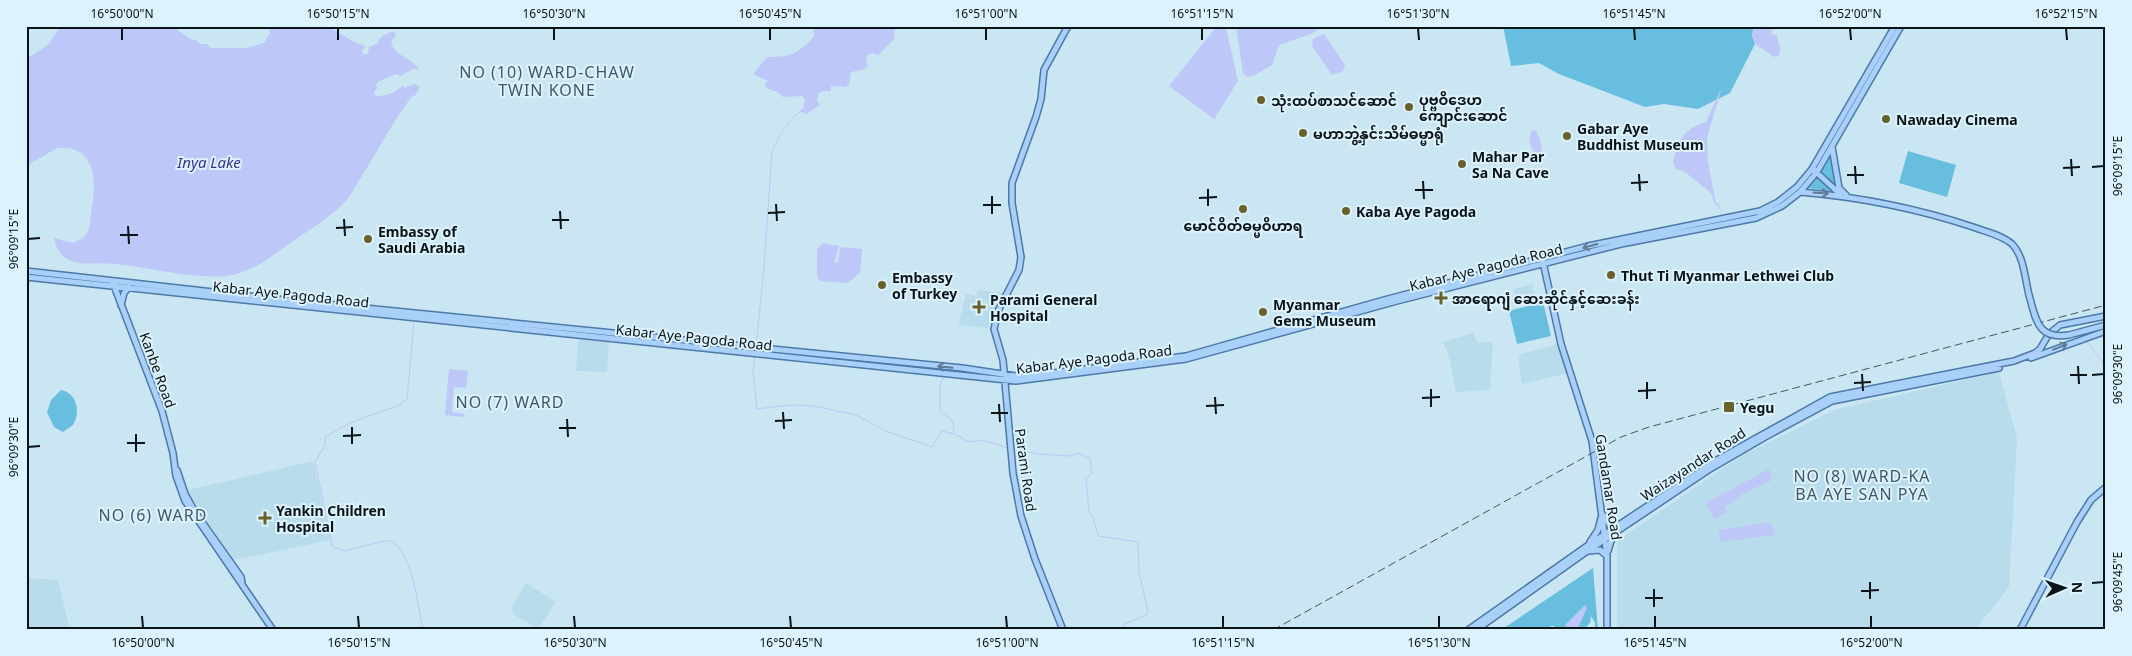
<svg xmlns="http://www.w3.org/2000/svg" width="2132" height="656" font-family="'Noto Sans','Noto Sans Myanmar',sans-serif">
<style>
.built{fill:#b8dcec}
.green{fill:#68bedf}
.water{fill:#bdc7f8}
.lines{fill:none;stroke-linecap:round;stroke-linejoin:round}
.stream{stroke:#bdc7f8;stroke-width:1}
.major-casing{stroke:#4c79a8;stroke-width:8}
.major{stroke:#a9d0f9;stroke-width:5}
.rail{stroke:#46565c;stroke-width:1;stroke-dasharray:8 4;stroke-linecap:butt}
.major-bridge-casing{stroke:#4c79a8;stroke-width:8;stroke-linecap:butt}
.major-bridge{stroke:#a9d0f9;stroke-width:5}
.oneway{stroke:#617b94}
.ticks{fill:none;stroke:#0a1418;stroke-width:2}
.poi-dot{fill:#69602c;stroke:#dcf2fc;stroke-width:2}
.labels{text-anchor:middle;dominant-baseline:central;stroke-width:4;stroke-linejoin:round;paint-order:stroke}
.poi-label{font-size:14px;font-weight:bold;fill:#0a1418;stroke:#dcf2fc;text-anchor:start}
.street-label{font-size:14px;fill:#0a1418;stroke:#dcf2fc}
.water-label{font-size:15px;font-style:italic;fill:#32338e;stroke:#dcf2fc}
.quarter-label{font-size:16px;letter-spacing:1px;fill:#415863;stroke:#dcf2fc}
.neatline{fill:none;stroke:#0a1418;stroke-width:2}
.ticks-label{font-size:12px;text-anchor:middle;fill:#0a1418}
</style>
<rect width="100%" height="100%" fill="#cae6f2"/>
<path class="built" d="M1532 284 1535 295 1517 301 1514 289Z
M978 290 1003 293 992 318H990L988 328 958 325 966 294 976 296Z
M1473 333 1478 343 1493 342 1490 390 1456 392 1449 357 1443 342Z
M578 339 609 341 607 372 576 371Z
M1558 344 1569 373 1522 384 1518 355Z
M1999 372 2017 438 2009 587 1975 630H1617V541L1741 456 1834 410Z
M313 461 331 540 234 560 199 509 188 490Z
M26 578 58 580 70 630H26Z
M526 583 556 602 538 629 513 614 511 609Z"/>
<path class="green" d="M1503 26H1754L1752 35 1755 44 1730 93 1698 109 1664 104 1645 107 1559 74 1539 63 1511 66Z
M1908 151 1956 165 1947 197 1899 183Z
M1830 155 1836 187 1821 171Z
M1817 177 1834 192 1808 188Z
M1543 302 1551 336 1517 344 1509 311Z
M61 390C77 393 81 412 73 425L63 432 54 427 47 412 51 400Z
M1593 568 1598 630H1595V623L1591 616 1590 623 1583 630H1577L1579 624 1566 625 1571 630H1552L1555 626H1551L1547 630H1501Z"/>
<path class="water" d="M61 26H172L190 39 196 40 200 44H206L212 48H247L264 43 270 33 268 26H328L352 41 365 46 362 51 363 54H368L369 47 377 44C381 35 385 35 393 31L396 35 391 42C395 58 412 56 419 70L413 69 400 76 396 74 378 82 376 84 377 88 374 93 376 96C387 96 395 93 403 85L404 88 414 84 420 87 415 96 413 95C392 122 377 153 358 182 354 188 351 195 346 201 329 219 305 232 285 247 269 258 253 271 232 275 198 281 150 267 115 264 88 261 62 272 54 238L73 243C79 240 85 238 88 231 91 226 90 218 91 212 97 183 97 144 57 148L26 166V59L48 45Z
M818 26H905V28L899 26C891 31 895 33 894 39L878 55 873 53 868 55 866 59 868 66 862 70 851 72 849 84 846 87 831 86V91H823L819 93 817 100 820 105 806 114 799 111 803 109 805 99 802 96 783 97 777 92 766 88 765 83 768 81 753 74 767 57C792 57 796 54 814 37V30Z
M1217 26 1226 28 1238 81 1214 119 1169 86Z
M1236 26H1322L1311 34 1279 45 1272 65 1255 75 1247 77 1243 73Z
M1754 26H1773L1771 34 1777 36 1780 49 1779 55 1774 57 1755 44 1752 35Z
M1324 34 1345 65 1343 71 1332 75 1312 46 1313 39Z
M1722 87 1707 138 1708 163 1716 203 1719 204 1722 214 1718 206 1715 204 1711 193 1685 172 1676 169 1673 162C1679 140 1683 129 1706 122Z
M1532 130 1536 131 1541 142 1542 154 1539 157C1531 152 1527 138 1532 130Z
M823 243 839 246 834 262 838 263 840 247 862 249 860 273 848 283 820 281 817 277V249Z
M449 369 468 371 466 388 454 387 452 412 464 414V417L445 415Z
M1769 469 1772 480 1741 495 1725 507 1727 512 1715 519 1706 503Z
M1764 523H1772L1775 535 1720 542 1719 530Z
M1585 605 1587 608 1577 630H1571L1565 625Z"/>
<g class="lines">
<path class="stream" d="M414 323 407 399 400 405 352 422 326 436 324 447 315 462 333 547 344 551 388 540C412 547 418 607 423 630
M2087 342 2106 366
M756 346 764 268 772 152C778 137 787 121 800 112
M755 355 753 372 757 409 791 405 814 406 856 415 886 431 932 447 942 431 954 434
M944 375 940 385V411C951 421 953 416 954 434L969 442 982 440 1008 448
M1012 448 1038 454 1070 456 1078 453 1090 459 1092 473 1086 479 1089 512 1093 517 1098 536 1138 542 1139 573 1148 611 1147 615 1124 624 1121 630"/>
<defs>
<path id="major" d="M1832 147 1839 188 1846 195
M1814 170 1841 195
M1800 192C1860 197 1916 208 1973 227 1986 232 2002 235 2012 244 2024 256 2025 279 2029 295
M1543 262 1561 344 1592 441 1607 556V630
M26 271 295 301 962 368 1016 376H1030L1186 356 1384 300 1588 246 1760 211 1778 202 1797 187 1812 169 1895 26
M26 277 1016 381 1186 359 1397 301 1621 244 1756 218 1782 206 1800 192 1817 172 1901 26
M113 283 162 411 173 453 176 476 185 501 273 630
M121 305 124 293 129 287
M2069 335 2106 325
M2031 358 2106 331
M177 470 185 494 195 512 241 577 242 583
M1603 515 1609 524H1618
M1590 542 1598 530 1601 518
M1589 551 1600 550 1607 556
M1608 551 1611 541 1616 534
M1063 630 1035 559 1021 516 1013 473 1003 360 994 329 998 311 1019 270 1021 257 1012 203V183L1036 117 1041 99 1044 70 1068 26
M1468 630 1587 546 1717 460 1830 397 2014 361 2035 353 2040 349 2049 334 2060 325 2106 316
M1476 630 1586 552 1710 469 1765 437 1832 401 1999 368
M2020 630 2077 522 2091 500 2106 487"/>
</defs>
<use href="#major" class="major-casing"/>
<use href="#major" class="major"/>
<path class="rail" d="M1273 630 1621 437 1649 427 2106 305"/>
<defs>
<path id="major-bridge" d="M2029 295C2036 319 2037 340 2069 335"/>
</defs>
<use href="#major-bridge" class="major-bridge-casing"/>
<use href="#major-bridge" class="major-bridge"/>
</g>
<defs><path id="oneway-shaft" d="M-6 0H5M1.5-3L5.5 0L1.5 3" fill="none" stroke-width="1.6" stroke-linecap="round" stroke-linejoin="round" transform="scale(1.25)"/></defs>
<g class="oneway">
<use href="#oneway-shaft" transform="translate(1821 193) rotate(4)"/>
<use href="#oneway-shaft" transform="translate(1590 246) rotate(165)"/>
<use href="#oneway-shaft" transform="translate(2060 347) rotate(-21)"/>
<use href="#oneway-shaft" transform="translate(945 367) rotate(-174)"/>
</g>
<path class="ticks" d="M122 28V40M338 28V40M554 28V40M770 28V40M986 28V40M1202 28V40M1418 28 1419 40M1634 28 1635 40M1850 28 1851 40M2066 28 2067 40M2071 159 2072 176M1855 166 1856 184M2092 167 2104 166M2063 168 2080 167M1639 174 1640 191M1847 175H1864M1423 181 1424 199M1631 183 1648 182M1208 189V206M1415 190H1433M992 196V214M1199 198 1217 197M776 204 777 221M983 205H1001M560 211 561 229M768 213 785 212M344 219 345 236M552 220H569M128 226 129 244M336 228 353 227M120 235H138M28 239 40 238M2078 366 2079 384M1862 374 1863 391M2070 375H2087M2092 375 2104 374M1647 382V399M1854 383 1871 382M1431 389V407M1638 391 1656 390M1215 397 1216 414M1422 398 1440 397M999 404 1000 422M1206 406 1224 405M783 412 784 429M991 413H1008M567 419 568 437M775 421 792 420M352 427V444M559 428H576M136 434V452M343 436 361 435M127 443H145M28 447 40 446M1870 582V599M2092 583 2104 582M1654 589V607M1861 591 1879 590M1645 598H1663M142 616 143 628M358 616 359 628M574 616 575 628M790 616 791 628M1006 616 1007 628M1223 616V628M1439 616V628M1655 616V628M1871 616V628"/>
<g class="poi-dot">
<circle cx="1261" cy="100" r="5"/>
<circle cx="1409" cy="107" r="5"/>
<circle cx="1886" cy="119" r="5"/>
<circle cx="1303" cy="133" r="5"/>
<circle cx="1567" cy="136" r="5"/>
<circle cx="1462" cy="164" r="5"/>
<circle cx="1243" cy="209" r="5"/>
<circle cx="1346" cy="211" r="5"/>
<circle cx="368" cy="239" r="5"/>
<circle cx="1611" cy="275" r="5"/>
<circle cx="882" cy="285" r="5"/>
<path d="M1438.5 290.5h5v5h5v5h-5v5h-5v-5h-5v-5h5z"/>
<path d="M976.5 299.5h5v5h5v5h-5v5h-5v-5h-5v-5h5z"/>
<circle cx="1263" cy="312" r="5"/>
<rect x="1723" y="401" width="12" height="12" rx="2.5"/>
<path d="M262.5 510.5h5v5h5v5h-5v5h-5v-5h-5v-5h5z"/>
</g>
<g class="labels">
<g class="poi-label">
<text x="1419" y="99">ပုဗ္ဗဝိဒေဟ<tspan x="1419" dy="16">ကျောင်းဆောင်</tspan></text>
<text x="1271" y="100">သုံးထပ်စာသင်ဆောင်</text>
<text x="1896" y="119">Nawaday Cinema</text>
<text x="1577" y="128">Gabar Aye<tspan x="1577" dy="16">Buddhist Museum</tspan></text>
<text x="1313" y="133">မဟာဘွဲ့နှင်းသိမ်ဓမ္မာရုံ</text>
<text x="1472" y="156">Mahar Par<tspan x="1472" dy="16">Sa Na Cave</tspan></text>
<text x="1356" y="211">Kaba Aye Pagoda</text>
<text x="1243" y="225" text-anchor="middle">မောင်ဝိတ်ဓမ္မဝိဟာရ</text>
<text x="378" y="231">Embassy of<tspan x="378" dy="16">Saudi Arabia</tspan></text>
<text x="1621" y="275">Thut Ti Myanmar Lethwei Club</text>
<text x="892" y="277">Embassy<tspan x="892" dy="16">of Turkey</tspan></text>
<text x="1452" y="298">အာရောဂျံ ဆေးဆိုင်နှင့်ဆေးခန်း</text>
<text x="990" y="299">Parami General<tspan x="990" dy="16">Hospital</tspan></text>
<text x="1273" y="304">Myanmar<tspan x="1273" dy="16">Gems Museum</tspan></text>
<text x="1740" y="407">Yegu</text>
<text x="276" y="510">Yankin Children<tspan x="276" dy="16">Hospital</tspan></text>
</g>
<g class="street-label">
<text transform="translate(1486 267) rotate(-14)">Kabar Aye Pagoda Road</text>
<text transform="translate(291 294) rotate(6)">Kabar Aye Pagoda Road</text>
<text transform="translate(694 337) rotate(6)">Kabar Aye Pagoda Road</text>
<text transform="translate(1094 359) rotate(-7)">Kabar Aye Pagoda Road</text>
<text transform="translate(158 370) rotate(70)">Kanbe Road</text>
<text transform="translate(1693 464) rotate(-33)">Waizayandar Road</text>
<text transform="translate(1026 470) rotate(82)">Parami Road</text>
<text transform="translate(1609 487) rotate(81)">Gandamar Road</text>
</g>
<g class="water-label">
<text x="209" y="162">Inya Lake</text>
</g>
<g class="quarter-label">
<text x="547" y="72">NO (10) WARD-CHAW<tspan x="547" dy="18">TWIN KONE</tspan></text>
<text x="510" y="402">NO (7) WARD</text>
<text x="1862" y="476">NO (8) WARD-KA<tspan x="1862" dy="18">BA AYE SAN PYA</tspan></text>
<text x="153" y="515">NO (6) WARD</text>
</g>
</g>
<rect width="2132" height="656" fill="none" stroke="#dcf2fc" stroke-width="55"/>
<g transform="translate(2064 588) rotate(88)" stroke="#dcf2fc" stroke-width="4" paint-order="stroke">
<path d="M0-4L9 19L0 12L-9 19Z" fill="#0a1418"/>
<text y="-8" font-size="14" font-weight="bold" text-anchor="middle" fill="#0a1418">N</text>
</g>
<rect x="28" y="28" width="2076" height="600" class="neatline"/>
<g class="ticks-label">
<text x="122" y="18">16°50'00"N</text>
<text x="338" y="18">16°50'15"N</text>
<text x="554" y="18">16°50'30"N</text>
<text x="770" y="18">16°50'45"N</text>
<text x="986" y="18">16°51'00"N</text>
<text x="1202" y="18">16°51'15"N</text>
<text x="1418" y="18">16°51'30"N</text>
<text x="1634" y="18">16°51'45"N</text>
<text x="1850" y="18">16°52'00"N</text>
<text x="2066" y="18">16°52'15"N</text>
<text transform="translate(2118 166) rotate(-90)" y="4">96°09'15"E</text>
<text transform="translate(14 239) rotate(-90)" y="4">96°09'15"E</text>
<text transform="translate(2118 374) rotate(-90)" y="4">96°09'30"E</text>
<text transform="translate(14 447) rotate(-90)" y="4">96°09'30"E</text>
<text transform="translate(2118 582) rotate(-90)" y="4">96°09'45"E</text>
<text x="143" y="647">16°50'00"N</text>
<text x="359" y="647">16°50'15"N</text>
<text x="575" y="647">16°50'30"N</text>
<text x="791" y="647">16°50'45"N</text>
<text x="1007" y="647">16°51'00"N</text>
<text x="1223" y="647">16°51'15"N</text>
<text x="1439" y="647">16°51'30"N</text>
<text x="1655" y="647">16°51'45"N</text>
<text x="1871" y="647">16°52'00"N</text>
</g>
</svg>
